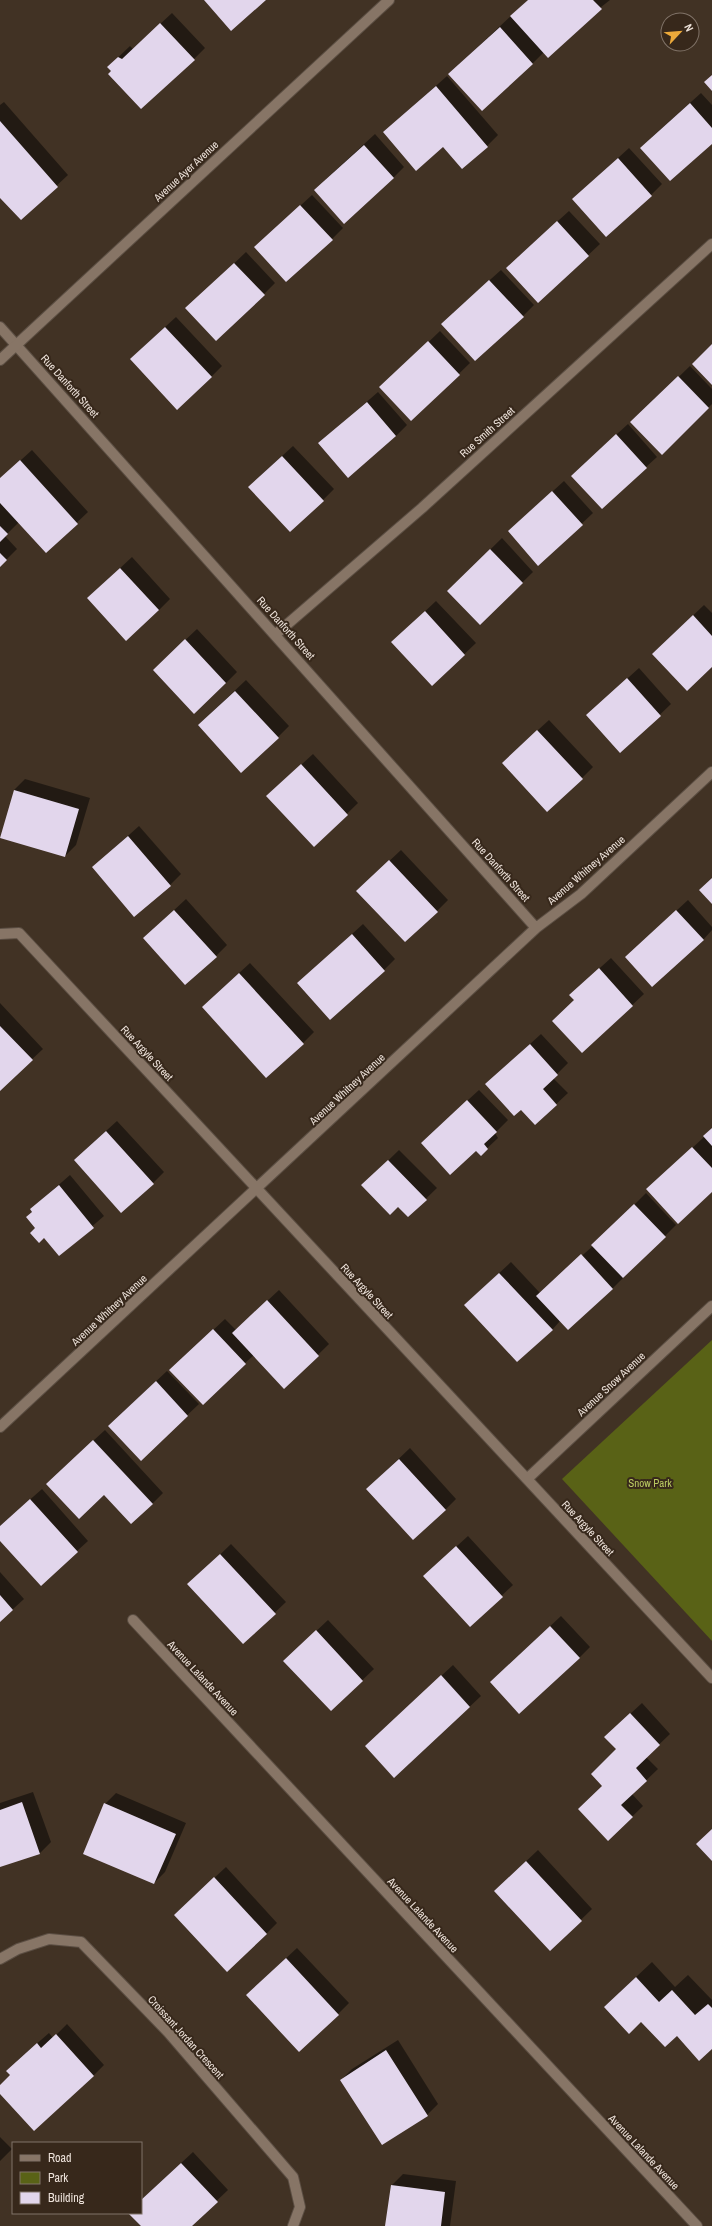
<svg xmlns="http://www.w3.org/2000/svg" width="712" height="2226" font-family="'Archivo Narrow',sans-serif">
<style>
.green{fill:#596216}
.shadow{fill:#0007}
.building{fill:#e2d6ec}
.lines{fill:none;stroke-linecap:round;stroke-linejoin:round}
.minor-casing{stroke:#5b4e43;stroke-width:12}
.tertiary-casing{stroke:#5b4e43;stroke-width:12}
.minor{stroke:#877566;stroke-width:10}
.tertiary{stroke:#877566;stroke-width:10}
.labels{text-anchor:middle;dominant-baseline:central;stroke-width:4;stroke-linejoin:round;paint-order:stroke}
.street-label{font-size:11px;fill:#eee3db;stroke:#37281b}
.park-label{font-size:11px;fill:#b9c961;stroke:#37281b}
</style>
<rect width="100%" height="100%" fill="#413224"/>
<path class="green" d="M712 1340V1641L562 1479Z"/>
<path class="shadow" d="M528 0H610L544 52 532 64 449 74Z
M172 13 205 48 194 59 112 71 108 67 130 46 133 49Z
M447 76 498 135 487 146H444L384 132Z
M701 93 712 105V143L652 137Z
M4 102 68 175 21 219 0 196V105Z
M375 134 404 167 393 178 326 179Z
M629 148 662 184 651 195 585 188Z
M312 195 343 228 332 239 255 247Z
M569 211 600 244 538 302 518 257Z
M246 252 275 283 264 294 198 298Z
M501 270 534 305 523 316 453 313Z
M176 317 222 366 211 377 142 348Z
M440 331 470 363 411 420 392 377Z
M690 366 712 389V404L662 453 632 422Z
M378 392 407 425 396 436 331 433Z
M628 424 657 457 646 467 583 465Z
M293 446 334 489 323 500 260 476Z
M32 450 88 512 46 552 19 522 5 536 17 549 0 566V479Z
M564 481 593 513 539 564 509 531Z
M502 538 533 572 480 624 448 591Z
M132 557 170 599 159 610 88 598Z
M436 601 476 643 432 685 404 631Z
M704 605 712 613V666L664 643Z
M197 629 237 672 226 683 165 659Z
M639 668 671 704 621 752 599 704Z
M246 680 289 726 278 737 210 714Z
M549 720 593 767 582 778 514 752Z
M313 754 358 803 314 846 279 785Z
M25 779 90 798 76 845 65 856 14 790Z
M139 826 181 874 170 885 93 867Z
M401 850 448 900 437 911 369 880Z
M186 899 227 945 216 956 144 938Z
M688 900 712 927V930L703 940 638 946Z
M363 924 395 959 384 970 298 983Z
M611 958 644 994 582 1052 575 1000 582 984Z
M250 963 314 1032 303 1043 214 996Z
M0 1003 43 1049 0 1089Z
M541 1034 568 1063 553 1078 568 1093 535 1124 498 1073Z
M479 1090 508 1120 495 1133 498 1138 481 1154 476 1149 433 1132Z
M117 1121 164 1172 153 1183 86 1149Z
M712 1129V1191L659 1179 704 1137Z
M399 1150 437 1188 408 1216 398 1206 363 1185Z
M70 1175 104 1216 59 1255 36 1228 31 1209Z
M646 1193 676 1225 613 1288 568 1329 560 1321 552 1330 465 1305 511 1262 540 1293 594 1245Z
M279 1290 329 1344 284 1388 254 1355 245 1363 182 1359 225 1319 236 1330Z
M167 1371 199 1404 141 1459 120 1415Z
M105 1430 163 1493 152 1504 104 1493 58 1473Z
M410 1448 456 1499 445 1510 367 1489Z
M42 1489 88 1541 77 1551 0 1539V1526Z
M468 1536 513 1585 470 1626 436 1565Z
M231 1544 286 1602 243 1643 200 1574Z
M0 1572 24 1599 0 1621Z
M561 1616 590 1647 579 1658 502 1671Z
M328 1620 374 1669 331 1710 296 1650Z
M453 1665 481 1696 395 1777 377 1735Z
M642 1703 670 1734 646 1757 658 1769 632 1794 643 1806 608 1840 603 1785 617 1749V1726Z
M33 1792 51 1842 40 1853 0 1866V1803Z
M116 1793 186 1823 165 1872 154 1883 105 1804Z
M538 1850 592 1909 550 1950 506 1880Z
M226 1867 277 1923 266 1934 186 1904Z
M297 1948 349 2003 338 2014 258 1984Z
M652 1962 675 1987 688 1975 712 2000V2047L677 2035 620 1992Z
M67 2024 104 2065 93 2076 0 2093V2086L11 2075 18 2060 49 2033 53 2038Z
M398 2040 438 2104 427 2115 341 2080 352 2069Z
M0 2137 12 2149 0 2161Z
M193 2152 228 2190 190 2226H142L130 2213H141V2200Z
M403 2174 456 2181 450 2226H386L392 2185Z"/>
<path class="building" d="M204 0H266L231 31Z
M528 0H593L602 9 548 58 510 16Z
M160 23 195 60 141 109 108 74 111 71 107 67 118 57 122 59Z
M500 27 533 64 482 111 448 74Z
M712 75V91L704 82Z
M436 86 488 147 462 169 443 147 416 171 383 132Z
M690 103 712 128V144L670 181 640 148Z
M0 121 58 187 21 220 0 198Z
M364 145 394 178 344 224 314 190Z
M618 158 652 196 606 237 572 199Z
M300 205 333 240 286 282 254 247Z
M557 221 589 256 538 303 506 268Z
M234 263 265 295 216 341 185 308Z
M489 280 524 317 475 361 441 324Z
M165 327 212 377 177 410 130 359Z
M428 341 460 375 411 421 379 387Z
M712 344V385L692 364Z
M678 376 709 408 662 455 630 422Z
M367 402 396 436 348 478 318 443Z
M616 434 647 468 602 509 571 476Z
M282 456 324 501 290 532 248 487Z
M20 460 78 524 46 553 0 503V478Z
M552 491 583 525 538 566 508 531Z
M0 526 8 534 0 542Z
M490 549 523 583 480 625 447 591Z
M0 553 7 560 0 567Z
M120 568 159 610 126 641 87 598Z
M425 611 465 655 432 686 391 642Z
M693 615 712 636V667L687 691 652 654Z
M185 639 226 683 194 714 153 670Z
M627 678 661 716 620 753 586 715Z
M235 691 279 738 241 773 198 725Z
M537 730 583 779 547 812 502 763Z
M301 764 348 815 314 847 266 796Z
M14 790 79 809 65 857 0 838Z
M128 836 171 886 134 917 92 867Z
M389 860 438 912 405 942 356 891Z
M712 878V904L699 890Z
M174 910 217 957 185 985 143 938Z
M676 910 704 940 652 987 625 957Z
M352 934 385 971 330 1020 297 983Z
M599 968 633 1006 582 1053 552 1021 574 1000 569 995Z
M239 973 304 1044 266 1078 202 1007Z
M0 1026 33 1060 0 1091Z
M530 1044 558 1075 543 1089 557 1105 535 1125 521 1110 514 1116 485 1084Z
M467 1100 497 1132 484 1144 488 1149 481 1156 476 1151 450 1175 421 1143Z
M712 1128V1146L703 1136Z
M106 1131 154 1184 121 1213 74 1160Z
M692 1147 712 1168V1192L678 1224 646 1189Z
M388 1160 427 1200 408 1217 398 1207 390 1215 361 1185Z
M59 1185 94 1228 59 1256 44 1238 39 1243 30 1233 35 1228 26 1217 32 1212 30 1209Z
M634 1204 666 1237 623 1278 591 1245Z
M581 1254 613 1289 568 1330 536 1296Z
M499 1273 553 1330 517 1362 464 1305Z
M267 1300 319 1356 284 1389 232 1333Z
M213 1329 246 1364 203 1405 169 1370Z
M156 1381 188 1416 141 1461 108 1426Z
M93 1440 153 1504 131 1524 104 1495 79 1519 46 1484Z
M399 1459 446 1510 413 1540 366 1489Z
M30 1499 78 1552 41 1586 0 1541V1526Z
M456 1546 503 1597 470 1627 423 1576Z
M220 1554 276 1614 243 1644 187 1584Z
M0 1595 13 1610 0 1622Z
M550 1626 580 1658 519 1714 490 1682Z
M316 1630 363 1681 331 1711 283 1661Z
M441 1675 470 1707 394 1778 365 1746Z
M630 1713 660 1745 636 1768 647 1781 621 1805 633 1817 608 1841 578 1809 602 1786 591 1774 616 1749 604 1737Z
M22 1802 40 1854 0 1867V1810Z
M104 1803 176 1834 154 1884 83 1854Z
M712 1829V1861L696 1844Z
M526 1861 582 1921 550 1951 494 1891Z
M214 1877 267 1934 227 1972 174 1915Z
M286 1958 339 2015 299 2052 246 1995Z
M636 1977 659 2002 672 1990 695 2015 708 2004 712 2008V2049L699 2061 677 2036 665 2047 641 2022 629 2034 604 2007Z
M56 2034 94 2076 34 2131 0 2094V2085L10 2075 6 2071 37 2043 41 2048Z
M386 2050 428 2116 382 2145 340 2080Z
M181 2163 218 2202 192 2226H141L128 2213H141V2200Z
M391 2185 445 2192 441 2226H385Z"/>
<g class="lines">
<defs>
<path id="minor" d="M0 327 536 928
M276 634 422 508 712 244
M0 934 19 933 712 1678
M0 1427 536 928 581 894 712 772
M527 1479 712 1306
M133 1620 697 2226
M0 1959 18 1949 49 1939 81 1942 168 2032 293 2177 300 2207 293 2226"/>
<path id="tertiary" d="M0 360 389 0"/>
</defs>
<use href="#minor" class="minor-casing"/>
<use href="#tertiary" class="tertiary-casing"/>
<use href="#minor" class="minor"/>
<use href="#tertiary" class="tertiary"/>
</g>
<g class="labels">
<g class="street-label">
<text transform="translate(186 171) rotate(-43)">Avenue Ayer Avenue</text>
<text transform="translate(70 386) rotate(48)">Rue Danforth Street</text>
<text transform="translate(487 432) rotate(-42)">Rue Smith Street</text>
<text transform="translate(286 628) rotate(48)">Rue Danforth Street</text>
<text transform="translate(501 870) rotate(48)">Rue Danforth Street</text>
<text transform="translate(586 870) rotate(-41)">Avenue Whitney Avenue</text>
<text transform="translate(147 1053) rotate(47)">Rue Argyle Street</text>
<text transform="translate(347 1089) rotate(-43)">Avenue Whitney Avenue</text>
<text transform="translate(367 1291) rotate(47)">Rue Argyle Street</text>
<text transform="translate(109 1310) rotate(-43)">Avenue Whitney Avenue</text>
<text transform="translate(611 1384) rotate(-43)">Avenue Snow Avenue</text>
<text transform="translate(588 1528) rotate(47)">Rue Argyle Street</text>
<text transform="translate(203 1678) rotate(47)">Avenue Lalande Avenue</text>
<text transform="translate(423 1915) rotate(47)">Avenue Lalande Avenue</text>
<text transform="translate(186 2037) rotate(48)">Croissant Jordan Crescent</text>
<text transform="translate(644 2152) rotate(47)">Avenue Lalande Avenue</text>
</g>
<g class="park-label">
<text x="650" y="1483">Snow Park</text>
</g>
</g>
<rect x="12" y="2142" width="130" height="72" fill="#37281b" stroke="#807368"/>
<rect x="20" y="2155" width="20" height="6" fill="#877566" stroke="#807368"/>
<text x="48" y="2162" font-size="12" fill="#eee3db">Road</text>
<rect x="20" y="2172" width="20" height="12" fill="#596216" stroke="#807368"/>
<text x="48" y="2182" font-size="12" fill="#eee3db">Park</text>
<rect x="20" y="2192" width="20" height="12" fill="#e2d6ec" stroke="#807368"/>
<text x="48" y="2202" font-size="12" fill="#eee3db">Building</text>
<g transform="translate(680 32) rotate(64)"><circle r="19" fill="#37281b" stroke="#807368"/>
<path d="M0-3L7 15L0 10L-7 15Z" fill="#eca93a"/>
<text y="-6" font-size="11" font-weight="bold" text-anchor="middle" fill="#eee3db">N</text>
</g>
</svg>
